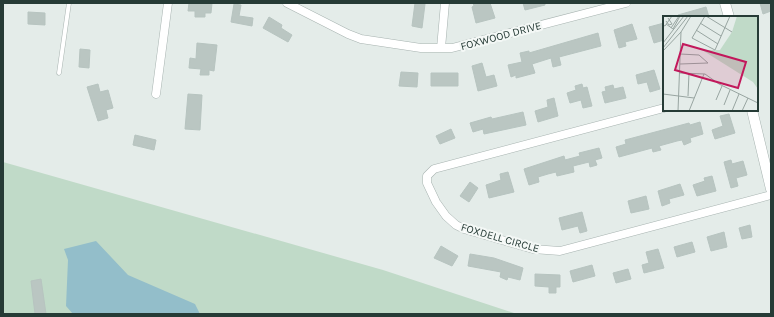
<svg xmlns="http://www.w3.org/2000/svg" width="774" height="317" font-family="Karla,sans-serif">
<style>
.green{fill:#c0dac8}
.water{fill:#93beca}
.building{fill:#bac6c2;stroke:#b7c4c0}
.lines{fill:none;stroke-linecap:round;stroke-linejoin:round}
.service-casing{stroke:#a7b3b0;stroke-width:5}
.minor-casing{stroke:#a7b3b0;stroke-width:9}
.tertiary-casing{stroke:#a7b3b0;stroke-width:11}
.service{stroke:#fff;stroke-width:4}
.minor{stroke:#fff;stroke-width:8}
.tertiary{stroke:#fff;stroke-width:10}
.labels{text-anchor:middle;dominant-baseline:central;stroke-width:4;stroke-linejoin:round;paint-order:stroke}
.street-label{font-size:11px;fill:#263b36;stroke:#f4f8f6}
.inset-road{fill:none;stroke:#98a5a1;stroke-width:1}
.view{fill:#c2185b;fill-opacity:0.15;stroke:#c2185b;stroke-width:2}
.inset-edge{fill:none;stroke:#263b36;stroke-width:2}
</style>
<rect width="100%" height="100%" fill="#e4ece9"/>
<path class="green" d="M3 162 383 270 517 314H3Z"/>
<path class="water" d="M96 241 128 275 195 304 200 314H73L66 306 68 260 64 249Z"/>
<path class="building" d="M189 3H212L211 13H205V17H195V11H188Z
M415 3 425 4 422 28 412 26Z
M473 3H490L495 18 476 23 472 7 474 6Z
M523 3H545V5L525 10Z
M760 3H771V11L763 14Z
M234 4 241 5 239 16 253 18 252 26 231 22Z
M706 7 709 17H678V15Z
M28 12 45 13V25L28 24Z
M269 17 282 25 281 28 292 35 288 42 263 28Z
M664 23V40L654 43 649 27Z
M632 24 637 39 625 42 626 46 619 48 614 30Z
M598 33 601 46 559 57 561 65 553 67 551 58 532 64 535 73 516 78V75L511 77 508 65 522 62 520 53 529 51V53Z
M197 43 217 45 214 71 209 70V75H200L201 69 189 68 190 58 196 59Z
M80 49 90 50 89 68 79 67Z
M482 63 486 77 494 75 497 86 478 91 472 66Z
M654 70 660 89 650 92 647 82 638 84 636 75Z
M401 72 418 73 417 87 399 86Z
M431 73H458V86H431Z
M98 84 100 92 108 90 113 108 106 110 108 118 98 121 87 87Z
M582 84 583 88 587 87 592 106 583 108 581 100 570 103 567 93 576 90 575 86Z
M613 85 614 89 623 87 626 98 605 103 602 92 606 91 605 87Z
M188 94 202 95 200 130 185 129Z
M554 98 558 116 538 122 535 111 548 107 547 100Z
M523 112 526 125 484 134 483 129 473 132 470 123 491 117 492 119Z
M729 114 735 133 715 139 712 130 723 126 720 116Z
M700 122 703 134 690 138 691 142 684 145 682 140 677 141 659 146 661 150 653 152 652 148 619 157 616 147 626 144 625 140 689 123 690 125Z
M451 129 455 138 440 144 436 136Z
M135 135 156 140 154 150 133 145Z
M599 148 602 158 595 160 597 165 590 167 589 162 573 166 574 172 557 176 556 172 548 174 538 177 539 182 529 185 524 169 564 156 565 160 580 156 579 153Z
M731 160 732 164 743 161 747 175 736 178 738 186 731 188 724 162Z
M508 172 514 192 489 198 486 185 501 180 500 174Z
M712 176 716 191 697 196 693 185 705 181 704 178Z
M470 182 478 188 469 202 460 196Z
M680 184 684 195 669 199 670 203 662 206 658 191Z
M646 196 649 209 631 213 628 201Z
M582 212 587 231 580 233 578 226 562 230 559 218Z
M750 225 752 237 742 239 739 228Z
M724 232 727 247 711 251 707 237Z
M692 242 695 252 677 257 674 247Z
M441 246 458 256 452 266 434 258Z
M658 249 664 268 644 273 642 265 649 263 646 252Z
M470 254 494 258 523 268 520 280 508 277 507 280 500 277 501 272 468 266Z
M592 265 595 276 573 282 570 271Z
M628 269 631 279 616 283 613 273Z
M535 274 560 275V287H556V293H549V287L535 286Z
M41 279 46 314H35L31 281Z"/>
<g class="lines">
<defs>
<path id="service" d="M59 73 69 3"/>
<path id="minor" d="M287 3 348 34 361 39 421 48H452L626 3
M441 48 445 3
M156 94 168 3
M664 108 434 169 427 176V183L436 202 446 216 456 225 464 229 533 249 560 251 771 195"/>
<path id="tertiary" d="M725 3 729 17
M752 110 771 189"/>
</defs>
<use href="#service" class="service-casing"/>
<use href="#minor" class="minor-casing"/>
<use href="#tertiary" class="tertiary-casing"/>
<use href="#service" class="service"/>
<use href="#minor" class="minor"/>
<use href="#tertiary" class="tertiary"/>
</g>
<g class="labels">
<g class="street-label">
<text transform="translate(501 36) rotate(-15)">FOXWOOD DRIVE</text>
<text transform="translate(500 238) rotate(16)">FOXDELL CIRCLE</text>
</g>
</g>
<g transform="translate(663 16)">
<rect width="95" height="95" fill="#e4ece9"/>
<path d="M74 0H95V73L90 66 39 34H57L69 16Z" fill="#c0dac8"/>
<path class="inset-road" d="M42 0 29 22 52 34 67 0M43 0 69 16M3 5 6 9 9 8 5 2M37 7 58 20M3 8 10 13 17 0M0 9 2 10 9 0M8 12 16 0M33 14 55 28M0 27 21 0M0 32 25 0M0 35 18 16 28 0M17 48 45 47 36 39 17 38M16 57 42 58 56 68 95 87M0 78 31 82M25 80 26 57M53 84 59 70M61 89 67 74M15 95 18 16M26 95 41 58M69 95 76 78M79 95 85 82"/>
<path class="view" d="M20 28 83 46 75 72 12 54Z"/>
<rect width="95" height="95" class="inset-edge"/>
</g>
<rect width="774" height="317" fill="none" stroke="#263b36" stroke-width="8"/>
</svg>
